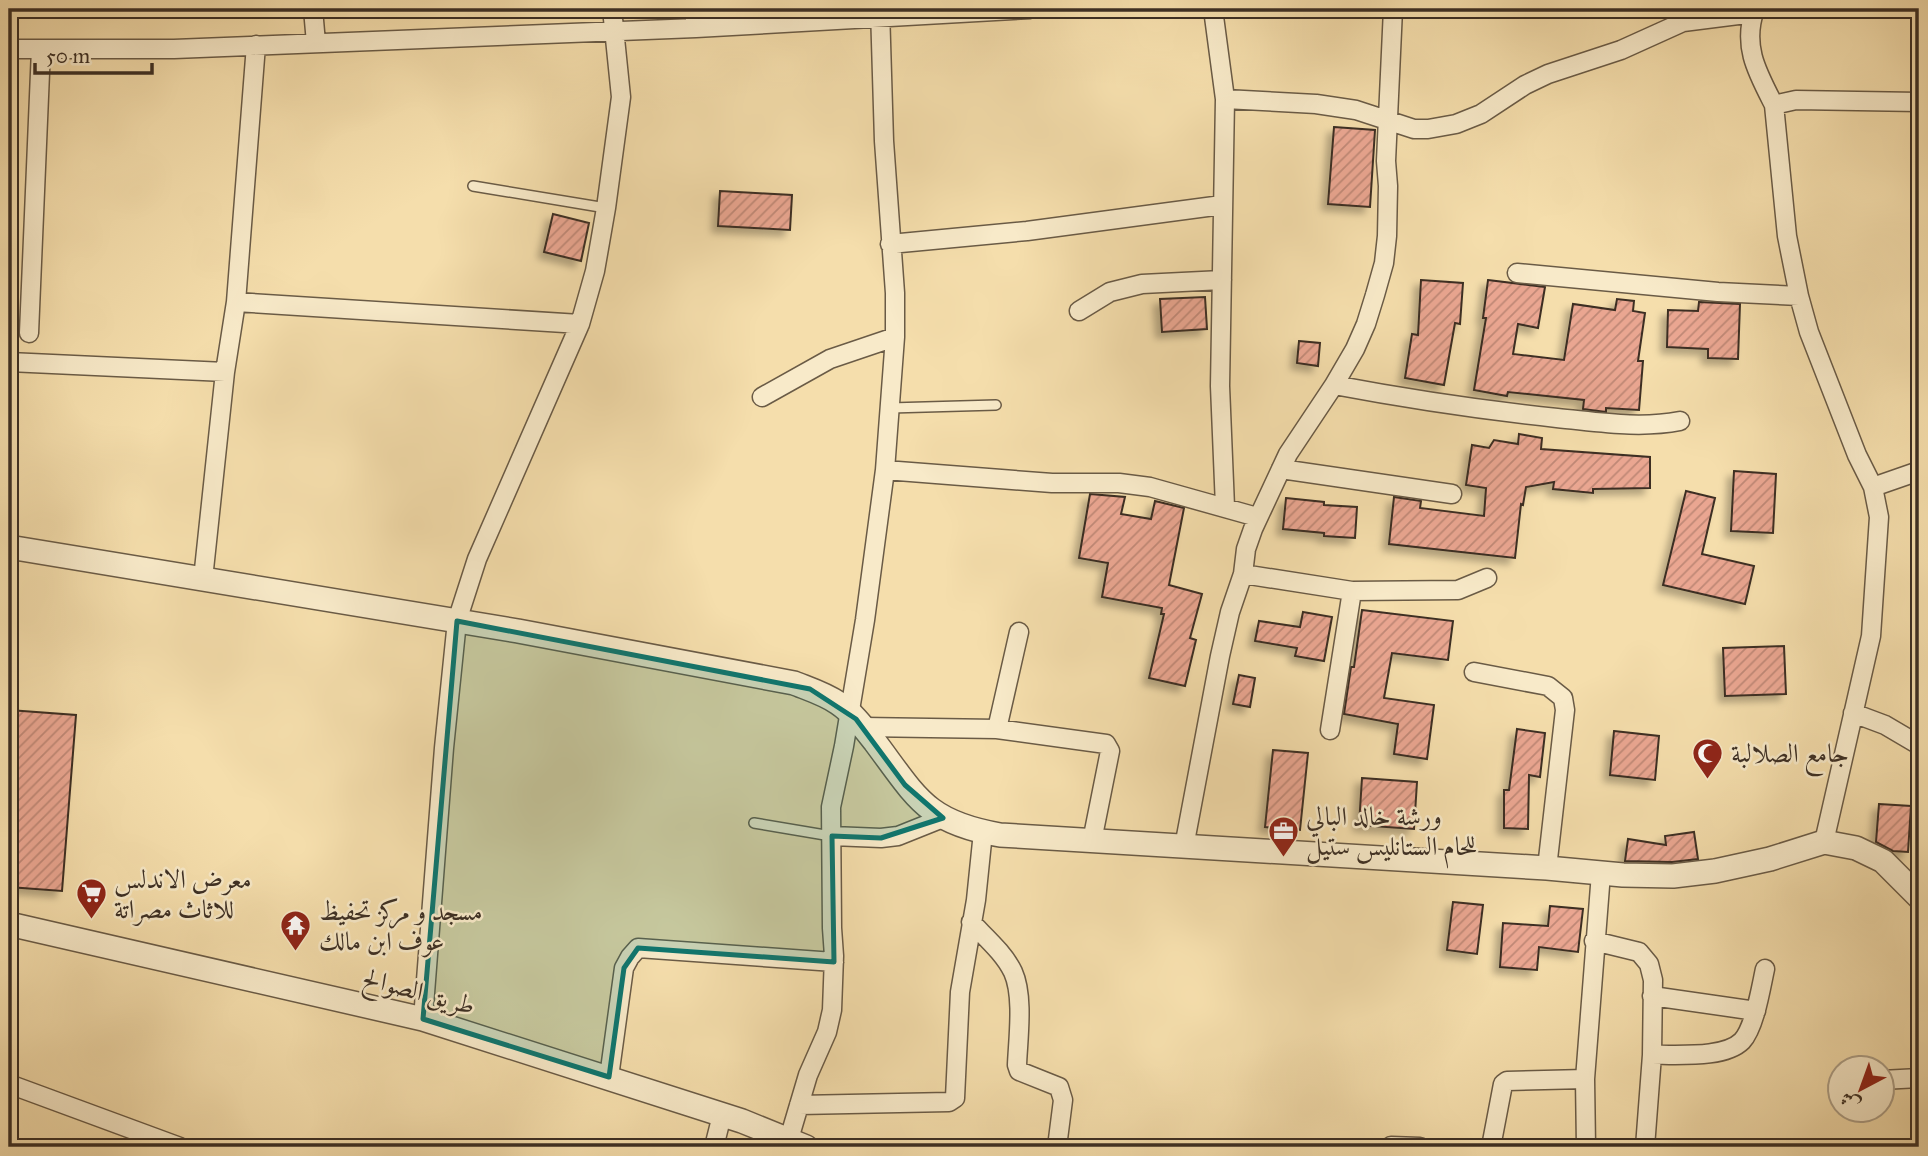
<svg xmlns="http://www.w3.org/2000/svg" width="1928" height="1156" font-family="'IM FELL Great Primer',Amiri,serif">
<style>
.building{fill:url(#building-hatch);stroke:#3c2f24;stroke-width:2;filter:url(#shadow)}
.lines{fill:none;stroke-linecap:round;stroke-linejoin:round}
.service-casing{stroke:#6a5b46;stroke-width:12}
.minor-casing{stroke:#6a5b46;stroke-width:21}
.tertiary-casing{stroke:#6a5b46;stroke-width:26}
.service{stroke:#f8eac9;stroke-width:9}
.minor{stroke:#f8eac9;stroke-width:18}
.tertiary{stroke:#f8eac9;stroke-width:23}
.marked{fill:#0f766e;fill-opacity:0.2;stroke:#0f766e;stroke-width:5;stroke-linejoin:round}
.labels{text-anchor:middle;dominant-baseline:central;stroke-width:5;stroke-linejoin:round;paint-order:stroke}
.poi-label{font-size:26px;fill:#3c2f24;stroke:#f8eac9;text-anchor:start}
.street-label{font-size:26px;fill:#3c2f24;stroke:#f8eac9}
</style>
<defs>
<pattern id="building-hatch" width="6" height="6" patternUnits="userSpaceOnUse" patternTransform="scale(1.75)"><rect width="6" height="6" fill="#eaa691"/><path d="M-1 1l2-2M0 6l6-6M5 7l2-2" fill="none" stroke="#bf8876"/></pattern>
<filter id="shadow"><feDropShadow dx="-6" dy="6" stdDeviation="3.5" flood-color="#0004"/></filter>
</defs>
<rect width="100%" height="100%" fill="#f5deac"/>
<filter id="stains"><feTurbulence type="fractalNoise" baseFrequency=".00286" numOctaves="4"/><feColorMatrix values="0 0 0 0 .2 0 0 0 0 .09 0 0 0 0 .02 0 0 0 .5 -.17"/></filter>
<radialGradient id="worn" r=".72"><stop offset=".6" stop-color="#630" stop-opacity="0"/><stop offset="1" stop-color="#630" stop-opacity=".3"/></radialGradient>
<path class="building" d="M1334 127 1375 130 1370 207 1328 204Z
M720 191 792 195 790 230 718 226Z
M553 214 589 223 581 261 544 252Z
M1421 280 1463 283 1460 324 1455 323 1444 385 1405 378 1412 334 1418 335Z
M1488 280 1545 287 1538 328 1518 324 1513 354 1564 360 1573 304 1615 310 1617 299 1634 301 1633 311 1645 313 1638 361H1643L1639 410 1606 408V412L1583 409 1584 400 1508 392 1507 396 1474 390 1486 318H1483Z
M1205 297 1207 329 1162 332 1160 299Z
M1699 302 1740 304 1738 359 1708 358V349L1667 347 1668 310 1698 311Z
M1299 341 1320 343 1318 366 1297 363Z
M1519 434 1542 438 1541 449 1650 457V488L1593 489V493L1553 489 1554 482 1526 487 1523 505 1521 504 1515 558 1389 544 1394 497 1421 501 1420 508 1484 516 1486 488 1466 485 1472 445 1489 448 1494 440 1518 444Z
M1734 471 1776 474 1773 533 1731 531Z
M1686 491 1715 498 1702 554 1754 566 1745 604 1663 585Z
M1090 494 1125 497 1121 514 1151 519 1155 501 1184 508 1169 585 1202 594 1190 638 1196 640 1185 686 1149 678 1164 614H1161L1162 608 1102 597 1108 563 1079 558Z
M1286 498 1324 502V505L1357 507 1355 538 1324 536V533L1283 529Z
M1362 610 1453 621 1448 660 1392 653 1384 698 1434 705 1427 759 1394 754 1398 724 1344 714 1351 667H1354Z
M1303 612 1332 617 1324 661 1295 656 1297 648 1255 641 1259 621 1300 627Z
M1784 646 1786 694 1725 696 1723 648Z
M1239 675 1255 678 1250 707 1233 704Z
M9 710 76 715 62 891 9 887Z
M1517 729 1545 733 1540 777 1529 775 1528 829 1504 828V790H1509Z
M1614 731 1659 736 1655 780 1610 775Z
M1273 750 1308 753 1300 830 1265 827Z
M1362 778 1417 782 1414 829 1359 825Z
M1879 804 1911 806 1908 852 1893 851 1876 842Z
M1694 832 1698 859 1672 862 1625 861 1628 839 1666 845 1665 836Z
M1453 902 1483 905 1477 954 1447 950Z
M1550 906 1583 909 1578 952 1539 947 1537 970 1500 967 1503 923 1548 926Z"/>
<g class="lines">
<defs>
<path id="service" d="M473 186 606 208
M890 408 996 405
M754 823 831 836"/>
<path id="minor" d="M313 9 316 43
M694 9 696 28
M1213 9 1225 99 1316 104 1356 110 1414 129H1428L1456 124 1481 114 1525 85 1548 74 1621 50 1683 22
M1678 9 1683 22 1754 13
M1755 9C1742 46 1757 72 1774 105
M256 45 236 302 580 324
M9 49H174L696 28 1030 9
M1225 99 1220 386 1225 507
M890 244 1027 231 1222 205
M1517 273 1718 292 1799 296
M1079 311 1110 292 1142 284 1222 280
M29 333 41 49
M9 362 225 372
M1334 385C1408 399 1482 410 1557 418 1599 422 1639 429 1680 421
M762 397 830 359 895 337
M1281 469 1452 494
M885 470 1052 483H1119L1150 487 1257 517
M1873 487 1857 455 1809 332 1799 296 1787 236 1774 105 1796 100 1919 102
M1243 574 1352 591 1458 590 1487 578
M203 579 225 372 236 302
M1474 672 1548 686 1563 698 1565 710 1547 868
M1853 713 1885 725 1919 745
M863 727 997 729 1106 744 1110 751 1092 841
M997 729 1019 632
M1330 730 1352 591
M832 836 881 838 898 836 943 818
M1824 842 1871 636 1879 517 1873 487 1919 471
M1184 847 1220 656 1230 612 1243 574 1246 549 1253 529 1288 454 1334 385 1355 349 1366 324 1375 295 1384 263 1387 236 1388 186 1386 161 1393 9
M971 922C985 937 1004 953 1013 972 1024 996 1018 1039 1017 1065L1019 1071 1059 1087 1063 1100 1057 1147
M1594 941 1639 952 1649 964 1653 980 1652 1055 1645 1147
M1652 996 1756 1011
M423 1019 444 748 457 621 477 559 580 324 595 271 606 208 621 97 612 9
M1652 1055C1676 1054 1724 1059 1742 1041 1755 1027 1761 987 1765 969
M609 1077 624 968 630 957 638 948 834 962
M1882 1080 1919 1078
M9 1084 180 1147
M799 1105 949 1102 955 1098 960 992 976 900 983 832
M1864 1111V1110
M1391 1146 1420 1147
M714 1147 722 1115
M790 1147 789 1139 808 1075 827 1032 832 1010 834 956 832 928 831 807 844 746 865 620 885 470 895 337V293L884 141 880 9
M1491 1147 1503 1084 1507 1081 1585 1079
M1586 1147 1585 1079 1601 873"/>
<path id="tertiary" d="M9 547 518 631 794 683C809 689 825 694 838 703 853 713 864 728 875 742 917 798 926 822 1000 835L1547 868 1623 875 1673 876 1715 871 1770 859 1824 842 1856 848 1883 861 1919 897
M9 924 423 1019 742 1121 806 1147"/>
</defs>
<use href="#service" class="service-casing"/>
<use href="#minor" class="minor-casing"/>
<use href="#tertiary" class="tertiary-casing"/>
<use href="#service" class="service"/>
<use href="#minor" class="minor"/>
<use href="#tertiary" class="tertiary"/>
</g>
<path class="marked" d="M457 621 810 689 856 719 905 785 943 818 881 838 832 836 834 962 638 948 624 968 609 1077 423 1019Z"/>
<defs>
<symbol id="mosque-pin" viewBox="-11 -11 22 30"><path d="M0 17L-7.5 6A9.5 9.5 0 1 1 7.5 6Z" fill="#8f2418" stroke="#f8eac9"/><path d="M3.5-4.9A6 6 0 1 0 3.5 4.9A5 5 0 1 1 3.5-4.9Z" fill="#fff"/></symbol>
<symbol id="office-pin" viewBox="-11 -11 22 30"><path d="M0 17L-7.5 6A9.5 9.5 0 1 1 7.5 6Z" fill="#8f2418" stroke="#f8eac9"/><path d="M-6-3h4V-5.5h4V-3h4V5H-6ZM-1-4.5V-3h2v-1.5ZM-6 0V1H6V0Z" fill="#fff"/></symbol>
<symbol id="supermarket-pin" viewBox="-11 -11 22 30"><path d="M0 17L-7.5 6A9.5 9.5 0 1 1 7.5 6Z" fill="#8f2418" stroke="#f8eac9"/><path d="M-6-5.5h2.5l.6 2H6L4.5 2H-2.5L-4.4-4H-6ZM-1.5 3.2a1.3 1.3 0 1 0 .1 0ZM3 3.2a1.3 1.3 0 1 0 .1 0Z" fill="#fff"/></symbol>
<symbol id="temple-pin" viewBox="-11 -11 22 30"><path d="M0 17L-7.5 6A9.5 9.5 0 1 1 7.5 6Z" fill="#8f2418" stroke="#f8eac9"/><path d="M0-6L5-2H3V0L6.5 2.5H4V6H1.5V3h-3V6H-4V2.5H-6.5L-3 0V-2H-5Z" fill="#fff"/></symbol>
</defs>
<g fill-rule="evenodd">
<use href="#mosque-pin" x="1690" y="736" width="35" height="47"/>
<use href="#office-pin" x="1266" y="814" width="35" height="47"/>
<use href="#supermarket-pin" x="74" y="876" width="35" height="47"/>
<use href="#temple-pin" x="278" y="908" width="35" height="47"/>
</g>
<g class="labels">
<g class="poi-label">
<text x="1731" y="753">جامع الصلالبة</text>
<text x="1306" y="816">ورشة خالد البالي<tspan x="1306" dy="30">للحام الستانليس ستيل</tspan></text>
<text x="114" y="879">معرض الاندلس<tspan x="114" dy="30">للاثاث مصراتة</tspan></text>
<text x="319" y="911">مسجد و مركز تحفيظ<tspan x="319" dy="30">عوف ابن مالك</tspan></text>
</g>
<g class="street-label">
<text transform="translate(419 991) rotate(15)">طريق الصوالح</text>
</g>
</g>
<rect width="1928" height="1156" fill="none" stroke="#f5deac" stroke-width="35"/>
<rect x="10" y="10" width="1907" height="1135" fill="none" stroke="#3c2f24" stroke-width="3.5"/>
<rect x="18" y="18" width="1893" height="1121" fill="none" stroke="#3c2f24" stroke-width="2"/>
<g transform="translate(1861 1089) rotate(221)"><circle r="33" fill="#f8eac9" stroke="#ad9f87" stroke-width="2"/>
<path d="M0-5L12 26L0 18L-12 26Z" fill="#8f2418"/>
<text y="-10" font-size="19" font-weight="bold" text-anchor="middle" fill="#3c2f24">ش</text>
</g>
<path d="M35 63v10h117v-10" fill="none" stroke="#3c2f24" stroke-width="3.5"/>
<text x="46" y="63" font-size="21" fill="#3c2f24" stroke="#f8eac9" stroke-width="5" paint-order="stroke">50 m</text>
<rect width="100%" height="100%" filter="url(#stains)"/>
<rect width="100%" height="100%" fill="url(#worn)"/>
</svg>
